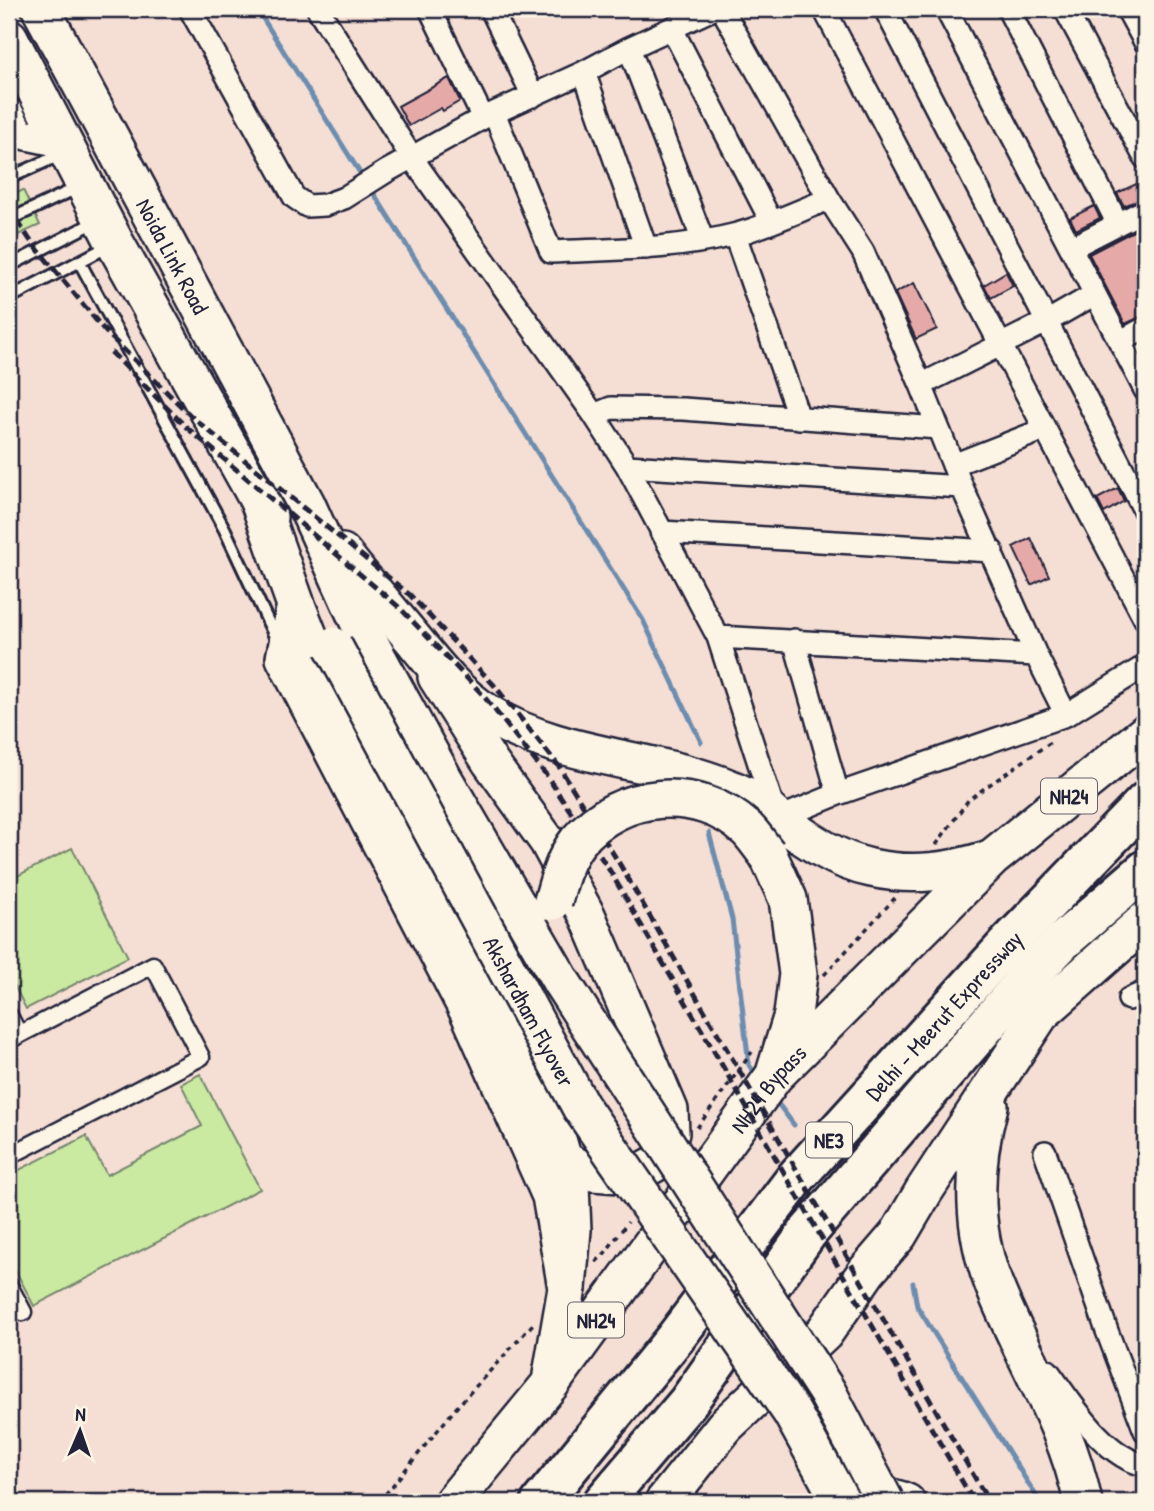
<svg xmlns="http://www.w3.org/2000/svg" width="1154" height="1511" font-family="'Patrick Hand',sans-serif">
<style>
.green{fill:#cae9a1;stroke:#76866e;stroke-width:2}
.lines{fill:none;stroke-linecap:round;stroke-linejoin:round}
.stream{stroke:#6c8daf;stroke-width:5}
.building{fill:#e5aaa8;stroke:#22223b;stroke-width:2}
.service-casing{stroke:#22223b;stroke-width:16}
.pedestrian-casing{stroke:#22223b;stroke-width:21}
.minor-casing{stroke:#22223b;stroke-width:26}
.tertiary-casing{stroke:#22223b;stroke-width:33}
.primary-casing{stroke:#22223b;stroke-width:40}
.trunk-casing{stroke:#22223b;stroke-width:42}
.motorway-casing{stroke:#22223b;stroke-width:44}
.path{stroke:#22223b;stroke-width:3.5;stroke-dasharray:5 5;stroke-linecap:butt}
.service{stroke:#fcf5e5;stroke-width:10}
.pedestrian{stroke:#fcf5e5;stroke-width:16}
.minor{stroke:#fcf5e5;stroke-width:21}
.tertiary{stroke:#fcf5e5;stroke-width:28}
.primary{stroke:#fcf5e5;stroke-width:35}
.trunk{stroke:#fcf5e5;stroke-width:37}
.motorway{stroke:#fcf5e5;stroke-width:38}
.rail{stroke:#22223b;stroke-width:5;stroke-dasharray:10 5;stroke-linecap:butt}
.trunk-bridge-casing{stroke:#22223b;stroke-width:42;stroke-linecap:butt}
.trunk-bridge{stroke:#fcf5e5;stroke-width:37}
.labels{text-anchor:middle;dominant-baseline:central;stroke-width:5;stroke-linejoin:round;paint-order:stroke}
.shield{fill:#fcf5e5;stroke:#63616e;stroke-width:2}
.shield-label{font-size:21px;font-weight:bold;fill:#22223b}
.street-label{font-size:23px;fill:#22223b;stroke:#fcf5e5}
</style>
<rect width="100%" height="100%" fill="#f5ded3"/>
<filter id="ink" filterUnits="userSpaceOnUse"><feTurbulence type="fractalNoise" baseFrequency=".0143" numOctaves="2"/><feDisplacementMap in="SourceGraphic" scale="14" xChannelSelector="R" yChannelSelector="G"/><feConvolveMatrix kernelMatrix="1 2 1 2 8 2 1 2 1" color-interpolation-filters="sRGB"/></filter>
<g filter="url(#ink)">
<path class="green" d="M23 190 40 225 9 239V197Z
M72 848 128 957 26 1009 9 975V880Z
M200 1074 260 1189 34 1306 9 1258V1175L86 1136 107 1175 202 1126 181 1084Z"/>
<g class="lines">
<path class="stream" d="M257 9 365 181
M371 189 643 620 701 742
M709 833 732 919 749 1065 756 1075
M773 1097 794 1125
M913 1283 917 1306 1040 1502"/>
</g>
<path class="building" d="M449 78 460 101 443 111 441 108 409 126 398 106Z
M1145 180V197L1124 206 1117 193Z
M1094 206 1100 218 1076 230 1070 218Z
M1145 225V315L1125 324 1089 254Z
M1006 272 1013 286 991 298 984 285Z
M914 283 937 329 916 339 895 293Z
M1118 488 1124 501 1104 513 1097 499Z
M1031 538 1049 576 1031 585 1013 547Z"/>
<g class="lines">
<defs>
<path id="service" d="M9 178 62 154
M9 220 79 187
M79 261 225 530 278 643
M9 266 97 221
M9 298 109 246"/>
<path id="pedestrian" d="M9 1016 19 1035
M9 1040 153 965 201 1057 9 1156
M9 1286 23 1312"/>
<path id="minor" d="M190 9 294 197 307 206 325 205 344 198 387 171 483 118 584 72 629 48 713 9
M318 9 412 158 594 415 627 466 718 637 777 819 838 794 1066 715 1145 666
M430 9 483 118
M491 9 533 96
M722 9 829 199 863 252 921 385 962 487 1036 655 1066 715
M824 9 1145 619
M885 9 1145 512
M946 9 1145 390
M1008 9 1118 224
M1065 9 1145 158
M1127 9 1145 42
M672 29 771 221
M629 48 703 241
M584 72 646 248
M494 113 551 252C612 249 674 250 733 235 766 227 798 211 829 199
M735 235 799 418
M1071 248 1145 210
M1121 341 1145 328
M921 385 1048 321 1095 294
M594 415 611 408 683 409 938 428
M953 465 1045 429
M627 466 962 487
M661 532 992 551
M718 637 1036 655
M794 640 838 794
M1129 999 1145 992
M1045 1152 1107 1331 1145 1431
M1048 1371C1072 1403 1104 1457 1145 1465"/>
<path id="tertiary" d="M9 113 20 134 63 143"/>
<path id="primary" d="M436 677 490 762 547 841 588 917 670 1110 671 1133 662 1160 633 1176 593 1173 564 1160
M857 1502C871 1492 892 1495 907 1502"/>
<g id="trunk">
<path id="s1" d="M41 9 306 504 366 637 444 780 562 983"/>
<path d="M9 38 115 243 268 517"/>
<path d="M257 495 296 605 320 665 445 905 553 1125 570 1185 572 1230 567 1288"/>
<path d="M342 553C365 582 389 610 413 639 435 666 457 694 487 713 563 762 667 756 748 797 759 802 768 812 778 819 806 839 837 861 871 868 913 877 950 872 990 859"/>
<path d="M296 605 285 658 470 1014 551 1196 567 1288 552 1375"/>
<path d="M768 855 788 899 798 974 793 1015 776 1070"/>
<path d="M989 1106C973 1165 971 1227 994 1285 1023 1358 1067 1424 1083 1502"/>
<path id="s2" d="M453 1502 551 1383 774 1076 992 858 1145 734"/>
<path d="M664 1502 725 1426 824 1333 867 1271 898 1235 924 1191 1040 1014 1145 921"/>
</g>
<g id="motorway">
<path id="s3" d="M541 1502 676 1337 798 1175 1005 947 1145 802"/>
<path d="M603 1502 688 1402 808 1232 1028 977 1063 941 1145 870"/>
</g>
</defs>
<use href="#service" class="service-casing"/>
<use href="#pedestrian" class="pedestrian-casing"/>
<use href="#minor" class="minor-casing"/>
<use href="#tertiary" class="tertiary-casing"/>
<use href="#primary" class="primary-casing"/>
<use href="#trunk" class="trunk-casing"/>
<use href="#motorway" class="motorway-casing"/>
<path class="path" d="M936 845 969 799 1051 742
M824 975 895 898
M697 1128 752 1052
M596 1262 605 1253 628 1222
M379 1502 456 1408 533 1324"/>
<use href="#service" class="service"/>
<use href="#pedestrian" class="pedestrian"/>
<use href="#minor" class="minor"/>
<use href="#tertiary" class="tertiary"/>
<use href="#primary" class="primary"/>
<use href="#trunk" class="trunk"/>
<use href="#motorway" class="motorway"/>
<path class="rail" d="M9 208 30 240 105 331 192 417 410 595 494 685 558 765 619 863 989 1502
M111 352 185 426 400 608 482 694 547 776 610 871 974 1502"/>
<defs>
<g id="trunk-bridge">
<path id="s4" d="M333 646 581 1107 792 1413 841 1502"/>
<path d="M553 901C559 880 564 859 578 841 620 791 698 784 747 829 755 837 761 847 768 855"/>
<path d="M562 983 827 1392 885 1502"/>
</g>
</defs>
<use href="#trunk-bridge" class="trunk-bridge-casing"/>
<use href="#trunk-bridge" class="trunk-bridge"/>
</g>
</g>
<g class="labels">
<g class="shield">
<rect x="1041" y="778.5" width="56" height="35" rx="5"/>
<rect x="806" y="1122.5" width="46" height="35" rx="5"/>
<rect x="568" y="1302.5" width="56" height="35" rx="5"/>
</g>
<g class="shield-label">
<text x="1069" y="796">NH24</text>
<text x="829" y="1140">NE3</text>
<text x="596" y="1320">NH24</text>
</g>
<g class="street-label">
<text stroke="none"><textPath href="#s1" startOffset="280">Noida Link Road</textPath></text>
<text stroke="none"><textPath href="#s4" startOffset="415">Akshardham Flyover</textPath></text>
<text stroke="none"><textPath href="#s3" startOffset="632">Delhi - Meerut Expressway</textPath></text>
<text stroke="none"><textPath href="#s2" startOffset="520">NH24 Bypass</textPath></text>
</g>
</g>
<rect width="1154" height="1511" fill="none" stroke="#fcf5e5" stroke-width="35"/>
<rect x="18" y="18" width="1119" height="1476" fill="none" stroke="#22223b" stroke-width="2.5" filter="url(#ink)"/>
<g transform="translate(80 1431) rotate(2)" stroke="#fcf5e5" stroke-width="5" paint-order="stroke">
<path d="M0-5L12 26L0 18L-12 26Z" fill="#22223b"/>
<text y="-10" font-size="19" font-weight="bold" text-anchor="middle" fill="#22223b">N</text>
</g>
</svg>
